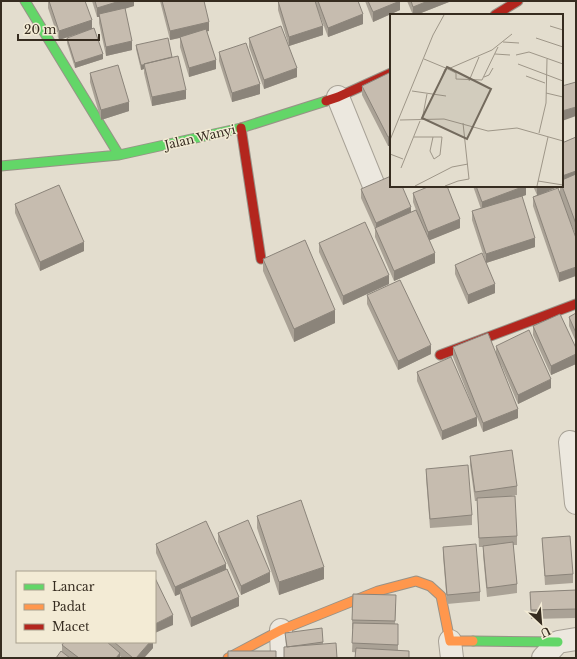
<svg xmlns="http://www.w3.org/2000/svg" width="577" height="659" font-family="'Libre Baskerville',serif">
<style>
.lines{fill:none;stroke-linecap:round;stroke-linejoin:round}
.street-casing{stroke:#a8a297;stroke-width:24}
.fast-casing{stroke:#989287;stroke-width:11}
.slow-casing{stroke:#989287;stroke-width:11}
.jam-casing{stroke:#989287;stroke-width:11}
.street{stroke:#ece8df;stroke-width:22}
.fast{stroke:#63d668;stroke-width:9}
.slow{stroke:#ff974d;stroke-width:9}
.jam{stroke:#b3261e;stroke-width:9}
.wall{fill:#aaa296;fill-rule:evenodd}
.shaded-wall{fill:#8b847a}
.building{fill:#c6bcaf;stroke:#8b847a}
.labels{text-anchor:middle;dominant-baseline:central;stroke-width:3;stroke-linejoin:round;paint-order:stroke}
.street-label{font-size:12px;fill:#362c20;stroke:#f3ebd5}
.inset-road{fill:none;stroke:#9e9688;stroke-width:1}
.view{fill:#736a5d;fill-opacity:0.15;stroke:#736a5d;stroke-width:2}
.inset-edge{fill:none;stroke:#362c20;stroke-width:2}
</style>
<rect width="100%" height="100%" fill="#e3ddce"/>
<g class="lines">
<defs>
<path id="street" d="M338 97 374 186
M570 442 576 503
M281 630 282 658
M450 641 452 658
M543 658 558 642 576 639"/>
<path id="fast" d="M25 1 119 155
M1 166 119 155 241 128 326 101
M473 641 558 642"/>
<path id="slow" d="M228 658 281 630 378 591 416 581 430 586 441 596 450 641H473"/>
<path id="jam" d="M495 15 518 1
M326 101 338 97 391 73
M241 128 261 259
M440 355 576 304"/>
</defs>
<use href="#street" class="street-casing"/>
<use href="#fast" class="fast-casing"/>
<use href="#slow" class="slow-casing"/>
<use href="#jam" class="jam-casing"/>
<use href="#street" class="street"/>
<use href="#fast" class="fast"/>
<use href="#slow" class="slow"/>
<use href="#jam" class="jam"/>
</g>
<path class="wall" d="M48 1H85L92 29 59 40 48 8Z
M92 1H134V6L125 8 132 50 106 56 99 23V17H97Z
M160 1H204L209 31H207L216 69 189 77 180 47V38L170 40Z
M278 1H358L363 24 328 37 316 5 323 35 289 46 278 10Z
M365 1H400V10L373 22Z
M407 1H449V2L416 15H413Z
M67 38 103 59 75 68 67 43Z
M249 38 297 77 264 89 249 47Z
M136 45 172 57 186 99 152 106 144 73V69L141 70 136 49Z
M219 52 260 94 232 102 219 61Z
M391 72V155L389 149V146H388L362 95V86Z
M90 73 129 111 101 120 90 82Z
M576 137V236L569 219 559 282 533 206V197L537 195 533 186H562V143ZM560 186V191L545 192Z
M473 186H526V195L522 196 535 247 486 263 472 220V211L481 209Z
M361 189 411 212 416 210 413 202V193L460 228 429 240 435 263 394 281 375 237V229L361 198Z
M15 204 84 251 40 271 15 213Z
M319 243 389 284 343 305 319 252Z
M263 259 335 323 294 342 263 271Z
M455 265 495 293 468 304 455 274Z
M367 295 431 354 398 370 367 304Z
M576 313V342L569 326V317Z
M533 326 576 348V364L551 375 533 335Z
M496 346 551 388 518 404 500 362 518 418 483 432 453 357V347L496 354Z
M417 372 477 426 442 440 417 381Z
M470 456 517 486V495L504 497 517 536V545H513L517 584V593L487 597 483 555V547H479L477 501H475L470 465Z
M426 469 472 515V525L430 528 426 478Z
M257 516 324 579 279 595 257 528Z
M218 533 270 582 241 595 218 542Z
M542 538 573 574V583L545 585Z
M156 544 226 569 239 606 191 627 180 598V594L175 596 156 553Z
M443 547 480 592V601L447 604 443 556Z
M576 590V618L531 619 530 592Z
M396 604 395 624H398V650L409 658 352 652 353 629H352V620Z
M285 633 323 642V644L337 658H284V647H286Z
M64 642H153V648L144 658H122L120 656V658H56L62 652V645Z"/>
<path class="shaded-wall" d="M120 1H134V6L99 17V14V17H97V8Z
M400 1V10L373 22V12Z
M428 1H449V2L416 15H413V7Z
M363 14V24L328 37V28Z
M92 20V29L59 40V31Z
M209 22V31L170 40V31Z
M323 26V35L289 46V37Z
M132 41V50L106 56V47Z
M103 54V59L75 68V63Z
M216 60V69L189 77V68Z
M141 65H144V69L141 70Z
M297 68V77L264 89V80Z
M260 84V94L232 102V93Z
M186 90V99L152 106V97Z
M129 102V111L101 120V110Z
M576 107V116L562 121V111Z
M391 136V145L389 140V146H388V137Z
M576 171V180L562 185V176Z
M526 186V195L482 211V202Z
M539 186H560L537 196V187Z
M411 207V216L376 230V223Z
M460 219V228L428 241V232Z
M535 238V247L486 263V254Z
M84 242V251L40 271V262Z
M435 253V263L394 281V271Z
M576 267V276L559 282V273Z
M389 275V284L343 305V296Z
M495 284V293L468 304V295Z
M335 310V323L294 342V329Z
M431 345V354L398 370V361Z
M576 354V364L551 375V366Z
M551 379V388L518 404V395Z
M518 409V418L483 432V423Z
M477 417V426L442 440V431Z
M226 564V573L180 589V594L175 596V587Z
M324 567V579L279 595V582Z
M270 572V582L241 595V586Z
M239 597V606L191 627V618Z
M173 615V625L155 633V624Z
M150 642H153V648L144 658H136Z
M120 653V658H116Z"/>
<path class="building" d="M49 1H85L92 20 59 31Z
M95 1H120L97 8Z
M162 1H204L209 22 170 31Z
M278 1H315L323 26 289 37Z
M318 1H358L363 14 328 28Z
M368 1H400L373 12Z
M411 1H428L413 7Z
M125 8 132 41 106 47 99 14Z
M281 26 297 68 264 80 249 38Z
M94 28 103 54 75 63 67 38Z
M206 29 216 60 189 68 180 37Z
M168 38 172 57 144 64V65H141L136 45Z
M246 43 260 84 232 93 219 52Z
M178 56 186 90 152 97 144 64Z
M118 65 129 102 101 110 90 73Z
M391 72V136L388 137 362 86Z
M576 82V107L562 111V86Z
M576 137V171L562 176V143Z
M391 139V145L389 140Z
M576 174V224L562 186V180Z
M391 176V186H402L411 207 376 223 361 189Z
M59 185 84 242 40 262 15 204Z
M430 186H447L460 219 428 232 413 193Z
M476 186H525L482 202Z
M558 188 576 238V267L559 273 533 197Z
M522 196 535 238 486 254 472 211Z
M416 210 435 253 394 271 375 228Z
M365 222 389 275 343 296 319 243Z
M305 240 335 310 294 329 263 259Z
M482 253 495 284 468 295 455 265Z
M400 280 431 345 398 361 367 295Z
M576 313V333L569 317Z
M560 314 576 348V354L551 366 533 326Z
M529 330 551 379 518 395 496 346Z
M488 333 518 409 483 423 453 347Z
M451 357 477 417 442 431 417 372Z
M512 450 517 486 475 492 470 456Z
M468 465 472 515 430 519 426 469Z
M515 496 517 536 479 538 477 498Z
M301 500 324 567 279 582 257 516Z
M248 520 270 572 241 586 218 533Z
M206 521 226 564 175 587 156 544Z
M570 536 573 574 545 576 542 538Z
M513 542 517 584 487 588 483 546Z
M476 544 480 592 447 595 443 547Z
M227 569 239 597 191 618 180 589Z
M155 578 173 615 155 624Z
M576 590V609L531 610 530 592Z
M353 594 396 595 395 621 352 620Z
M353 623 398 624V645L352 643Z
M322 628 323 642 287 647 285 633Z
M64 642H107L120 653 116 658H79L62 645Z
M114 642H150L136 658H133Z
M336 643 337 658H284V647Z
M356 648 409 651V658H355Z
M61 651 70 658H56Z
M228 651H276V658H228Z"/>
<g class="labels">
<g class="street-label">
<text transform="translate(200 137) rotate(-13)">Jalan Wanyi</text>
</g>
</g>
<g transform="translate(390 14)">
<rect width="173" height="173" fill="#e3ddce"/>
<path class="inset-road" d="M160 12 173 16M146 24 173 33M113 28 129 29M105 40 120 41M126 41 139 38 173 50M34 45 58 55 102 36 122 20M128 50 173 67M58 55 66 59V65L92 66 108 33M136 62 155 69M94 63 99 61 103 54M79 67 89 43M49 70 55 55M22 77 56 82M156 79 173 83M10 106 54 105 98 117 127 114 173 127M32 106 37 80M149 119 156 89 157 45M24 123H52L50 141 44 145 40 137 43 123M0 126 43 21 54 1M0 140 13 145M11 154 30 107M148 167 173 171M25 172 62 153 78 150M55 172 68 167 79 165 73 109M147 172 158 123"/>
<path class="view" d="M57 53 101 75 77 125 32 104Z"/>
<rect width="173" height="173" class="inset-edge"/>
</g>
<rect width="577" height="659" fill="none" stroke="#362c20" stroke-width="4"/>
<rect x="16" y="571" width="140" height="72" fill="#f3ebd5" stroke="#a79f8d"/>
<rect x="24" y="584" width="20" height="6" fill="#63d668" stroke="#a79f8d"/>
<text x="52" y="591" font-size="12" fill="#362c20">Lancar</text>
<rect x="24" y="604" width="20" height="6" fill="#ff974d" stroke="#a79f8d"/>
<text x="52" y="611" font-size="12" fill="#362c20">Padat</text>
<rect x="24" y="624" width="20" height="6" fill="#b3261e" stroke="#a79f8d"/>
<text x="52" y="631" font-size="12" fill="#362c20">Macet</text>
<g transform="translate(541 623) rotate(154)" stroke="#f3ebd5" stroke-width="3" paint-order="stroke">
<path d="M0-3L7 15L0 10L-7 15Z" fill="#362c20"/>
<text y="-6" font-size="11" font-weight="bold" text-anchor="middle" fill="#362c20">U</text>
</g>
<path d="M18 34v6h81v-6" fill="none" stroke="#362c20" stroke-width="2"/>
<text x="24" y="34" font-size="12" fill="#362c20" stroke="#f3ebd5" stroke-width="3" paint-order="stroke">20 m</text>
</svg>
